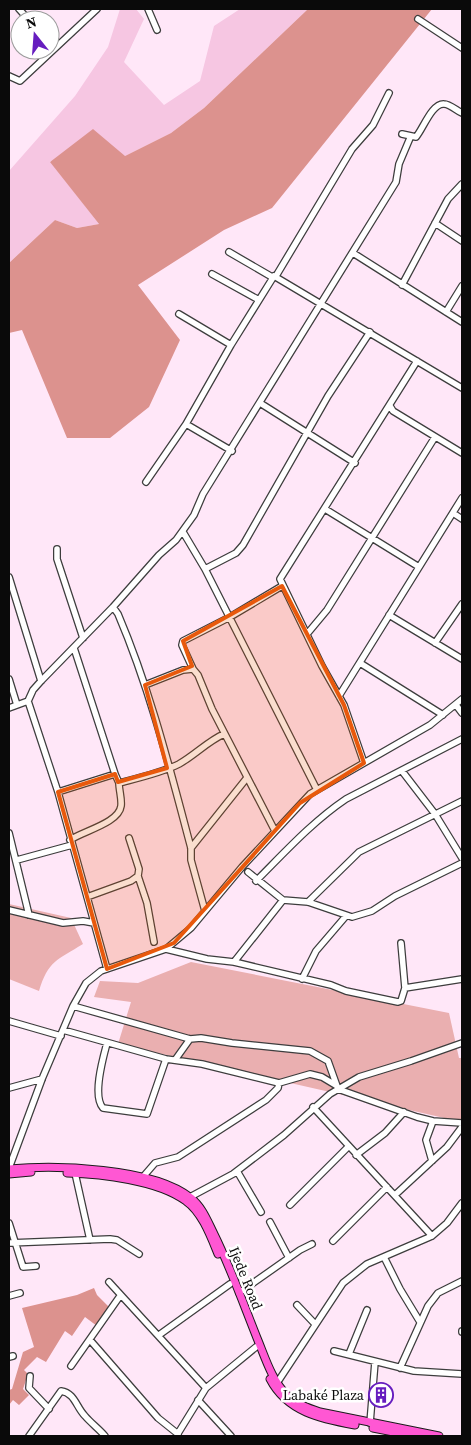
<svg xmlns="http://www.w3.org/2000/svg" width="471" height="1445" font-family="'Source Serif 4',serif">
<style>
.farmland{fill:#f6c6e2}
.green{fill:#eaafb0}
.forest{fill:#dc928e}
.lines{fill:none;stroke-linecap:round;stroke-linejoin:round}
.minor-casing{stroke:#3d3d3d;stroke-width:8}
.major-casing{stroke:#1b1b1b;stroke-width:9}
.minor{stroke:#fff;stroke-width:5.5}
.major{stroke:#ff57d3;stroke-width:7}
.marked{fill:#e8590c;fill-opacity:0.2;stroke:#e8590c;stroke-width:4;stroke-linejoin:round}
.labels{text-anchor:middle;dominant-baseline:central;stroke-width:5;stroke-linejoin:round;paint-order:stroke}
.street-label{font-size:14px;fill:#0a0a0a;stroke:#fff}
.poi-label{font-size:14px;fill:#0a0a0a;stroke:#fff;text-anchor:end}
</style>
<rect width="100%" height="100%" fill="#ffe7f8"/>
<path class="farmland" d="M120 9H136L144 19 124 62 164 105 200 81 214 26 240 9H308L204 108 171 133 125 156 50 161 99 224 77 228 55 220 9 263V171L75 96 108 47Z"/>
<path class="green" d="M9 904 71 918 83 944C57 960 48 961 39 991L9 979Z
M191 962 449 1013 459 1058H462V1122L118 1044 131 1002 94 997 100 981 138 983Z"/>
<path class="forest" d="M308 9H432L272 208 224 230 138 285 180 340 149 407 110 438H67L22 330 9 333V263L55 220 77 228 99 224 50 162 93 129 125 156 171 133 204 108Z
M94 1288 97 1295 109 1307 97 1326 85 1317 72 1336 65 1331 46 1362 37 1357 24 1370 28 1374 23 1389 29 1395 19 1405 13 1400 9 1405V1390L12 1389 23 1352 34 1347 22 1308 77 1295Z"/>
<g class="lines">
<defs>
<path id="minor" d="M19 9 29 20
M148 9 157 30
M418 19 462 48
M9 76 20 81 97 9
M402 134 416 137C423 129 432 103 444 104 450 104 457 111 462 113
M435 223 462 241
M229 252 272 277
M353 253 462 322
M212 274 259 300
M276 276 352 149 373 125 389 93
M402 285 448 199 462 184
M446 312 462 286
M179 314 231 345
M260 403 355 463
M390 406 393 411 462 453
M186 424 231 345 274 276 462 388
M146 482 186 424 232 451
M325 509 419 567
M453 513 462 519
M183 532 205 569 317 790
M57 549V559L83 638
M205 569 236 553 243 545 328 396 370 332
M9 577 41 681
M113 607 118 614C150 689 170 769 191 848V860L205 911
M389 615 462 659
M307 634 327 610 435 437
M435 643 462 604
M74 648 115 774
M360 663 443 715
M193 669 182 645 183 641 230 617 282 586
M9 679 17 705
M145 685 183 670 193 669 198 675 212 709 275 831
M339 696 462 498
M28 701 58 792 107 969
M456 705 462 713
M9 708 28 701 33 690 41 681 113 607 159 555 176 540 194 515 203 494 396 182 399 164 410 138
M364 763 344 705 322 666 280 579 417 361
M402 771 435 814 462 858
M58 792 115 774 119 783C138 778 161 773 179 764 195 755 208 741 224 734
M9 833 29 915
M70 840C83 831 119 823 121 806 122 799 119 790 119 783
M191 848 246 779
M17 860 72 845
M248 872 283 900 308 902 352 917 372 911 395 896 462 863
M138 876 147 903 154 942
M256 881C285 852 312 822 346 799L462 739
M87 897 131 881 138 876 139 869 129 838
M308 902 359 852 462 801
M9 910 63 923 83 921 94 923
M166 949 207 959 234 962 331 985 346 991 398 1002 401 1001 405 988 401 943
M234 962 283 900
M302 979 316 951 346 916
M405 988 462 979
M73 1006 190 1039 201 1038 232 1043 310 1051 328 1061 338 1089 417 1117 433 1121 462 1123
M9 1021 61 1036
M63 1030 166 1059 202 1064 279 1083 310 1074 322 1077 337 1086
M107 1043C103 1058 92 1096 103 1108L147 1114 166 1059
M175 1060 190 1039
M9 1088 42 1079
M313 1107 432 1236
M356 1155 385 1133 404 1112
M432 1161 426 1140 433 1121
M9 1168 42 1079 73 1006 86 983 101 971 166 949 191 928 242 867 310 794 430 725 462 699
M237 1171 261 1212
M75 1173 90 1240
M142 1178 155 1163 178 1157 266 1100 278 1088 279 1083
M395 1195 447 1147 462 1127
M190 1197 233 1174 284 1135 330 1094 359 1077 411 1061 462 1043
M290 1205 348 1147
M270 1222 289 1258
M9 1223 23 1267 36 1266
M333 1241 387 1187
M9 1243 110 1239 117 1240 139 1254
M384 1257 400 1289 420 1322
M109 1282 206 1388 256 1347
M239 1293 300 1250 312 1244
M9 1296 20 1293
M297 1305 315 1324
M462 1332V1331
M159 1335 230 1284
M90 1340 158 1418 178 1434
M334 1351 414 1371 462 1374
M349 1354 367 1310
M9 1357 13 1356
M71 1366 120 1296
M400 1368 428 1306 438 1293 462 1281
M30 1376 29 1388 49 1409
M277 1383 343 1283 367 1264 432 1236 447 1223 462 1203
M198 1400 231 1436
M370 1423 375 1362
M177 1435 206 1388
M29 1436 61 1391C75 1393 76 1407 85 1416 91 1423 99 1429 105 1436"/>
<path id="major" d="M9 1169C55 1165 153 1167 191 1198 202 1207 207 1220 213 1232 230 1266 243 1303 257 1338 265 1357 272 1381 287 1395 296 1404 308 1408 320 1412L439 1436
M67 1173C101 1174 158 1180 186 1201 202 1212 211 1237 218 1254
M9 1174 31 1172
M270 1379C287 1412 321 1419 355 1425
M373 1428 414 1436"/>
</defs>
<use href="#minor" class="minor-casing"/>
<use href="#major" class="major-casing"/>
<use href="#minor" class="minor"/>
<use href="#major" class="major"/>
</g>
<path class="marked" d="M282 586 344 705 364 763 300 803 174 943 107 969 58 792 115 774 118 782 167 768 145 685 192 666 183 641Z"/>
<defs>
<symbol id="building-ring" viewBox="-11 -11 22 22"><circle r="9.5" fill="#fff" stroke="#661dbf" stroke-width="1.5"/><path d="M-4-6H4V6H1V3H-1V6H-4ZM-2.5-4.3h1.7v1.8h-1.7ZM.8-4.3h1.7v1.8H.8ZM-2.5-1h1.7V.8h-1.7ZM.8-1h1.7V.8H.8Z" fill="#661dbf"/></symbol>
</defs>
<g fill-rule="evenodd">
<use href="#building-ring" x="367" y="1381" width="28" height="28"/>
</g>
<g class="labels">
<g class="street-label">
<text transform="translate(246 1278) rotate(68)">Ijede Road</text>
</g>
<g class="poi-label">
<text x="364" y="1395">Labaké Plaza</text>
</g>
</g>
<rect width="471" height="1445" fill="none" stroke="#0a0a0a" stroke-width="20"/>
<g transform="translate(35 35) rotate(343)"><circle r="24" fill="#ffffff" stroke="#9d9d9d"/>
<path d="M0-4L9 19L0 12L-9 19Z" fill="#661dbf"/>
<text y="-8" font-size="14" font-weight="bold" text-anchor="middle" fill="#0a0a0a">N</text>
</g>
</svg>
